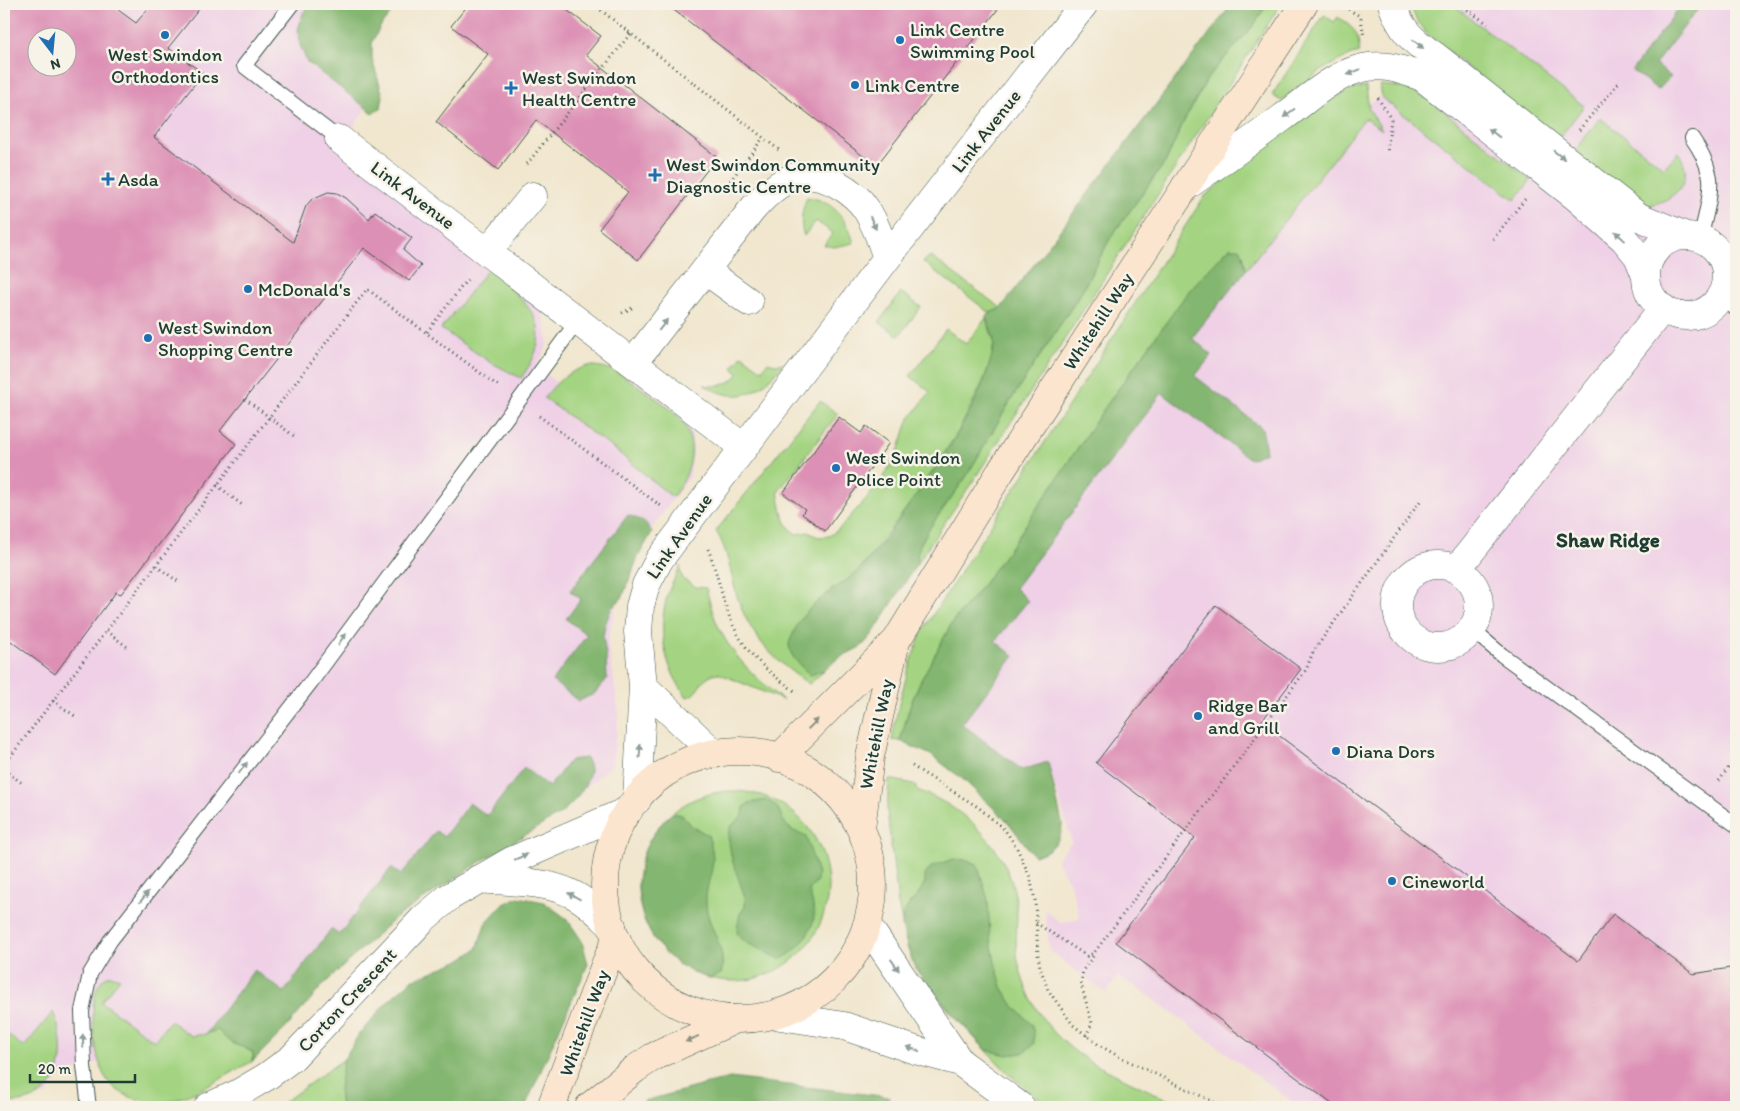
<svg xmlns="http://www.w3.org/2000/svg" width="1740" height="1111" font-family="Itim,sans-serif">
<style>
.built{fill:#efd0e6;fill-rule:evenodd}
.green{fill:#a4d482;stroke:#62885b}
.forest{fill:#83b670;stroke:#517a52}
.building{fill:#dd90b5;fill-rule:evenodd}
.lines{fill:none;stroke-linecap:round;stroke-linejoin:round}
.service-casing{stroke:#3e564b;stroke-width:16}
.minor-casing{stroke:#3e564b;stroke-width:29}
.tertiary-casing{stroke:#3e564b;stroke-width:29}
.secondary-casing{stroke:#3e564b;stroke-width:29}
.path{stroke:#3e564b;stroke-width:3;stroke-dasharray:1 4;stroke-linecap:butt}
.service{stroke:#fff;stroke-width:14}
.minor{stroke:#fff;stroke-width:28}
.tertiary{stroke:#fff;stroke-width:28}
.secondary{stroke:#fbe5cf;stroke-width:28}
.oneway{fill:#8f9e9a}
.oneway2{fill:#8d9182}
.poi-dot{fill:#1f6fb2;stroke:#f7f3e8;stroke-width:2}
.labels{text-anchor:middle;dominant-baseline:central;stroke-width:5;stroke-linejoin:round;paint-order:stroke}
.poi-label{font-size:19px;fill:#1f3d34;stroke:#f7f3e8;text-anchor:start}
.street-label{font-size:19px;fill:#1f3d34;stroke:#f7f3e8}
.quarter-label{font-size:21px;font-weight:bold;fill:#1f3d34;stroke:#f7f3e8}
</style>
<rect width="100%" height="100%" fill="#f7f3e8"/>
<filter id="ink" filterUnits="userSpaceOnUse"><feTurbulence type="fractalNoise" baseFrequency=".02" numOctaves="2"/><feDisplacementMap in="SourceGraphic" scale="10" xChannelSelector="R" yChannelSelector="G"/><feConvolveMatrix kernelMatrix="1 2 1 2 8 2 1 2 1" color-interpolation-filters="sRGB"/></filter>
<filter id="wash" filterUnits="userSpaceOnUse"><feTurbulence type="fractalNoise" baseFrequency=".0096" numOctaves="4" result="noise"/><feDisplacementMap in="SourceGraphic" scale="20" xChannelSelector="R" yChannelSelector="G"/><feGaussianBlur stdDeviation="1.12" result="paint"/><feColorMatrix in="noise" values="0 0 0 0 0 0 0 0 0 0 0 0 0 0 0 0 0 1.4 0 .05"/><feComposite in="paint" operator="in"/></filter>
<g filter="url(#wash)">
<rect width="100%" height="100%" fill="#f1e6ce"/>
<path class="built" d="M4 4H309L303 13 306 62 366 108 340 147 528 295 543 312 548 341 545 351 536 366 562 387 610 371 628 375 679 414 692 433 693 450 690 476 648 534 622 577 608 642 619 713 612 765 571 800 445 862 290 1011 138 1078 105 1061 61 1074 45 1097 4 1081ZM38 38H68V68H38Z
M1426 4H1736V1107H1299L1141 990 1118 977 1106 993 1049 950 1045 910 1061 923 1080 918 1070 883 1056 860 1072 842 1048 763 1022 770 961 724 1008 590 1183 336 1363 108 1394 87 1435 32Z"/>
<path class="green" d="M1267 4H1281L975 478 918 562 917 555 920 545 928 530 966 477 1011 400 1079 296 1111 237 1166 161 1184 121 1209 76 1254 25Z
M1420 4H1452L1584 106 1557 141 1426 33 1415 17 1411 6Z
M1324 15 1334 22 1338 17C1354 29 1359 31 1359 52 1329 63 1305 81 1281 101L1272 95Z
M1380 85 1400 87 1413 91 1432 102 1531 180 1515 200 1382 98Z
M1366 87 1369 109 1382 130 1365 118 1246 270 1243 255 1229 248 1188 292 1106 406 1015 541 976 594 953 621 920 682 910 706 900 741 892 740C898 702 908 666 923 630L1204 197C1229 176 1254 155 1279 136 1306 115 1331 91 1366 87Z
M1600 118 1664 168 1678 152C1698 181 1673 203 1644 206L1571 156Z
M807 197C833 200 847 219 854 243L834 247 824 245 833 233 816 221 804 236C799 221 802 211 807 197Z
M930 256 1001 308 990 313 923 262Z
M488 269C528 304 560 325 521 378L490 362 441 329Z
M901 292 921 307 899 336 879 322Z
M986 318 994 342 991 360 983 382 958 432 923 486 865 563 849 580 831 590 815 604 810 675 825 670 809 684C773 660 749 636 736 593 730 572 728 550 716 531L820 401 838 414 778 492C781 507 783 526 796 534L809 532 818 537 829 536 839 529 881 482 899 449 908 421 930 392 910 376 946 329 966 344Z
M742 355 762 370 768 362 775 364 784 363C760 393 740 406 704 385 716 388 730 385 738 374L733 367Z
M588 366C611 365 626 377 644 390 654 397 666 405 675 413 700 437 694 473 672 497L618 452 544 398C559 380 565 373 588 366Z
M681 566 680 570 683 579 696 587 706 588C710 603 714 619 721 632 735 659 760 682 783 700L718 673C698 676 702 693 687 697 667 671 658 638 665 605 667 591 675 578 681 566Z
M889 779 914 784 917 790C965 807 1009 849 1016 901 1019 922 1013 944 1019 965 1029 1009 1055 1040 1092 1063L1183 1107H1050L1023 1086 1005 1070 949 1011 917 971 907 947 898 903 887 811Z
M638 886a95 95 0 1 1 190 0a95 95 0 1 1-190 0Z
M111 975 120 978 101 1002 154 1041 170 1021 191 1036 206 1034 218 1029 235 1045 243 1047 253 1053V1061C228 1074 202 1092 174 1100 151 1106 119 1099 105 1077 94 1059 82 980 111 975Z
M53 1012C72 1055 60 1107 4 1102V1032L24 1047Z
M344 1059 339 1089 341 1107H277Z"/>
<path class="forest" d="M309 4H399L382 24 372 42V59L383 96 381 108 373 113 307 62 300 45 298 30 303 13Z
M1232 4H1267L1254 25 1209 76 1184 121 1166 161 1111 237 1079 296 1011 400 966 477 928 530 920 545 917 555 918 562 872 635 862 646 837 659 825 670 810 675C802 667 789 657 789 644 789 641 792 637 793 634 806 600 842 589 865 564 880 547 893 528 906 509 937 466 971 420 988 369 990 361 994 351 994 343 994 335 989 325 986 318L990 313 1001 308Z
M1682 4H1702L1655 64 1671 77 1658 90 1632 70Z
M1229 248H1240L1243 255 1246 270 1192 338 1212 355 1195 376 1262 428 1266 452 1250 459 1162 393 1015 588 1028 601 995 641 1014 656 962 724 1022 770 1048 762 1062 823C1062 841 1051 852 1034 856L1008 822 965 781 931 755 900 741 910 706 920 682 953 621 976 594 1015 541 1106 406 1188 292Z
M628 515 645 522 652 532 638 557 622 598 611 609 605 625 603 637 606 655 607 679 594 694 579 701 552 681 587 635 566 619 581 599 570 591Z
M586 758C588 762 590 766 590 770 588 787 572 804 560 814L477 864 395 918 323 985 286 1028 253 1061V1052C240 1045 227 1043 218 1030L206 1034 254 970 284 992 331 929 339 935 391 868 401 875 436 831 444 837 469 803 487 816 524 768 549 787 570 760Z
M765 800C785 808 777 815 788 827 793 832 800 833 806 837L818 874 817 880 809 891C811 898 814 906 814 914 815 929 795 955 780 959L745 942 738 935 737 930 740 913 745 907V897L732 860 728 836 730 827 743 815 744 807 749 803Z
M675 813 682 815 690 825 708 835C710 842 713 850 713 858 713 873 705 888 706 903 707 929 728 946 721 974L710 978C656 966 626 906 643 855 649 838 659 825 671 814Z
M953 859 968 860 977 865 980 873 988 900 990 936 995 962 1002 987 1014 1006 1032 1025 1034 1035V1044L1023 1053 1007 1055 986 1050 925 982 912 961 902 926 903 914 910 903 918 895 925 882V875L931 867Z
M518 897 544 902 567 919 582 941 588 964 525 1107H341L339 1089 344 1059 359 1034 390 999 412 980 458 961 477 949 485 924 502 905Z
M730 1078 890 1097 864 1107H638L644 1101Z"/>
<g id="blocks">
<path class="building" d="M4 4H110L136 23 152 4H203L168 48 203 73 154 137 293 242 306 206 312 199 328 192 337 193 346 198 369 219 375 211 412 238 403 250 421 266 409 281 364 248 220 431 236 444 121 594 116 592 55 674 4 636ZM38 38H68V68H38Z
M469 4H559L601 36 586 55 717 157 638 260 599 229 628 192 536 120 498 170 436 122 488 54 451 26Z
M666 4H1002L876 166Z
M839 417 861 433 866 426 889 443 825 531 802 514 805 509 783 493Z
M1216 605 1301 669 1261 722 1578 961 1613 914 1693 974 1736 967V1107H1336L1116 942 1195 838 1096 763Z"/>
</g>
</g>
<g filter="url(#ink)">
<use href="#blocks" fill-opacity="0" stroke="#3e564b" stroke-width="1"/>
<g class="lines">
<defs>
<path id="service" d="M292 4 244 66 339 139
M1692 138C1699 148 1706 161 1709 173 1714 189 1704 222 1700 238
M1720 296 1736 309
M1471 629 1502 655 1736 825
M89 1107 84 1066 82 1011 90 974 110 941 311 682 577 322"/>
<path id="minor" d="M1392 4C1401 30 1412 41 1435 56L1639 217 1686 236
M339 139 487 252
M1185 187C1218 164 1250 142 1282 118 1306 101 1330 77 1359 69 1381 62 1401 69 1422 77L1576 197 1624 239 1638 256 1646 276
M533 196 487 252 743 447
M1646 276a40 40 0 1 1 80 0a40 40 0 1 1-80 0Z
M705 270 749 302
M633 363 751 211C775 183 801 163 837 184 848 190 859 198 866 209 876 224 881 241 887 258
M1397 606a41 41 0 1 1 82 0a41 41 0 1 1-82 0Z
M1457 569 1663 308
M643 686 715 754
M637 800 643 686 638 632 640 606 646 585 659 560 887 258 1084 4
M867 925 960 1062 1021 1107
M774 1015 844 1026 915 1050 960 1062"/>
<path id="tertiary" d="M478 879C508 882 542 880 570 893 586 900 599 914 612 926
M208 1107 237 1094 266 1077 292 1058 423 919 449 897 511 861 629 810"/>
<path id="secondary" d="M605 885a134 134 0 1 1 268 0a134 134 0 1 1-268 0Z
M779 758 896 641 1001 471 1304 4
M861 829 870 757 896 641
M551 1107 605 965 616 939
M589 1107 635 1069 653 1057 736 1019"/>
</defs>
<use href="#service" class="service-casing"/>
<use href="#minor" class="minor-casing"/>
<use href="#tertiary" class="tertiary-casing"/>
<use href="#secondary" class="secondary-casing"/>
<path class="path" d="M593 4 779 150
M1340 4 1361 17
M1459 4 1488 24
M1361 18 1364 37
M1378 98 1391 119 1387 154
M1579 130 1619 82
M527 164 631 33
M724 189 763 138
M1493 239 1526 198
M622 313 634 307
M427 332 469 277
M245 399 294 436
M539 416 661 506
M217 485 242 505
M708 549C715 566 719 585 725 604 738 647 761 667 796 692
M156 566 179 582
M106 631 130 649
M53 701 75 716
M4 765 367 289 498 386
M912 766 978 807 1005 830 1017 848 1030 877 1035 900 1038 955 1040 967 1048 990 1073 1025 1099 1045 1118 1056 1224 1107
M4 770 22 783
M1719 781 1736 757
M1036 923 1087 956 1094 953 1306 670 1313 652 1421 500
M1086 1036 1092 1023 1081 984 1083 970 1094 955"/>
<use href="#service" class="service"/>
<use href="#minor" class="minor"/>
<use href="#tertiary" class="tertiary"/>
<use href="#secondary" class="secondary"/>
</g>
<defs><path id="oneway-solid" d="M-6-.8H1V-3.2L6.5 0L1 3.2V.8H-6Z" transform="scale(1.25)"/></defs>
<g class="oneway">
<use href="#oneway-solid" transform="translate(1418 44) rotate(39)"/>
<use href="#oneway-solid" transform="translate(1354 72) rotate(157)"/>
<use href="#oneway-solid" transform="translate(1289 113) rotate(143)"/>
<use href="#oneway-solid" transform="translate(1494 133) rotate(-142)"/>
<use href="#oneway-solid" transform="translate(1559 155) rotate(38)"/>
<use href="#oneway-solid" transform="translate(873 223) rotate(64)"/>
<use href="#oneway-solid" transform="translate(1620 236) rotate(-137)"/>
<use href="#oneway-solid" transform="translate(663 325) rotate(-52)"/>
<use href="#oneway-solid" transform="translate(342 639) rotate(-54)"/>
<use href="#oneway-solid" transform="translate(640 751) rotate(-86)"/>
<use href="#oneway-solid" transform="translate(243 768) rotate(-53)"/>
<use href="#oneway-solid" transform="translate(521 857) rotate(-23)"/>
<use href="#oneway-solid" transform="translate(574 896) rotate(-152)"/>
<use href="#oneway-solid" transform="translate(144 897) rotate(-52)"/>
<use href="#oneway-solid" transform="translate(895 965) rotate(55)"/>
<use href="#oneway-solid" transform="translate(83 1041) rotate(-92)"/>
<use href="#oneway-solid" transform="translate(913 1049) rotate(-163)"/>
</g>
<g class="oneway2">
<use href="#oneway-solid" transform="translate(813 724) rotate(-45)"/>
<use href="#oneway-solid" transform="translate(692 1039) rotate(156)"/>
</g>
</g>
<g class="poi-dot">
<circle cx="165" cy="35" r="5"/>
<circle cx="900" cy="40" r="5"/>
<circle cx="855" cy="85" r="5"/>
<path d="M508.5 80.5h5v5h5v5h-5v5h-5v-5h-5v-5h5z"/>
<path d="M652.5 167.5h5v5h5v5h-5v5h-5v-5h-5v-5h5z"/>
<path d="M105.5 171.5h5v5h5v5h-5v5h-5v-5h-5v-5h5z"/>
<circle cx="248" cy="289" r="5"/>
<circle cx="148" cy="338" r="5"/>
<circle cx="836" cy="468" r="5"/>
<circle cx="1198" cy="716" r="5"/>
<circle cx="1336" cy="751" r="5"/>
<circle cx="1392" cy="881" r="5"/>
</g>
<g class="labels">
<g class="poi-label">
<text x="910" y="29">Link Centre<tspan x="910" dy="22">Swimming Pool</tspan></text>
<text x="165" y="54" text-anchor="middle">West Swindon<tspan x="165" dy="22">Orthodontics</tspan></text>
<text x="522" y="77">West Swindon<tspan x="522" dy="22">Health Centre</tspan></text>
<text x="865" y="85">Link Centre</text>
<text x="666" y="164">West Swindon Community<tspan x="666" dy="22">Diagnostic Centre</tspan></text>
<text x="118" y="179">Asda</text>
<text x="258" y="289">McDonald's</text>
<text x="158" y="327">West Swindon<tspan x="158" dy="22">Shopping Centre</tspan></text>
<text x="846" y="457">West Swindon<tspan x="846" dy="22">Police Point</tspan></text>
<text x="1208" y="705">Ridge Bar<tspan x="1208" dy="22">and Grill</tspan></text>
<text x="1346" y="751">Diana Dors</text>
<text x="1402" y="881">Cineworld</text>
</g>
<g class="street-label">
<text transform="translate(986 131) rotate(-52)">Link Avenue</text>
<text transform="translate(413 195) rotate(37)">Link Avenue</text>
<text transform="translate(1098 321) rotate(-57)">Whitehill Way</text>
<text transform="translate(679 536) rotate(-55)">Link Avenue</text>
<text transform="translate(876 734) rotate(-79)">Whitehill Way</text>
<text transform="translate(347 1000) rotate(-47)">Corton Crescent</text>
<text transform="translate(584 1023) rotate(-70)">Whitehill Way</text>
</g>
<g class="quarter-label">
<text x="1608" y="539">Shaw Ridge</text>
</g>
</g>
<rect width="1740" height="1111" fill="none" stroke="#f7f3e8" stroke-width="20"/>
<g transform="translate(52 52) rotate(164)"><circle r="24" fill="#f7f3e8" stroke="#a1aaa0"/>
<path d="M0-4L9 19L0 12L-9 19Z" fill="#1f6fb2"/>
<text y="-8" font-size="14" font-weight="bold" text-anchor="middle" fill="#1f3d34">N</text>
</g>
<path d="M30 1074v8h105v-8" fill="none" stroke="#1f3d34" stroke-width="2.5"/>
<text x="38" y="1074" font-size="15" fill="#1f3d34" stroke="#f7f3e8" stroke-width="4" paint-order="stroke">20 m</text>
</svg>
